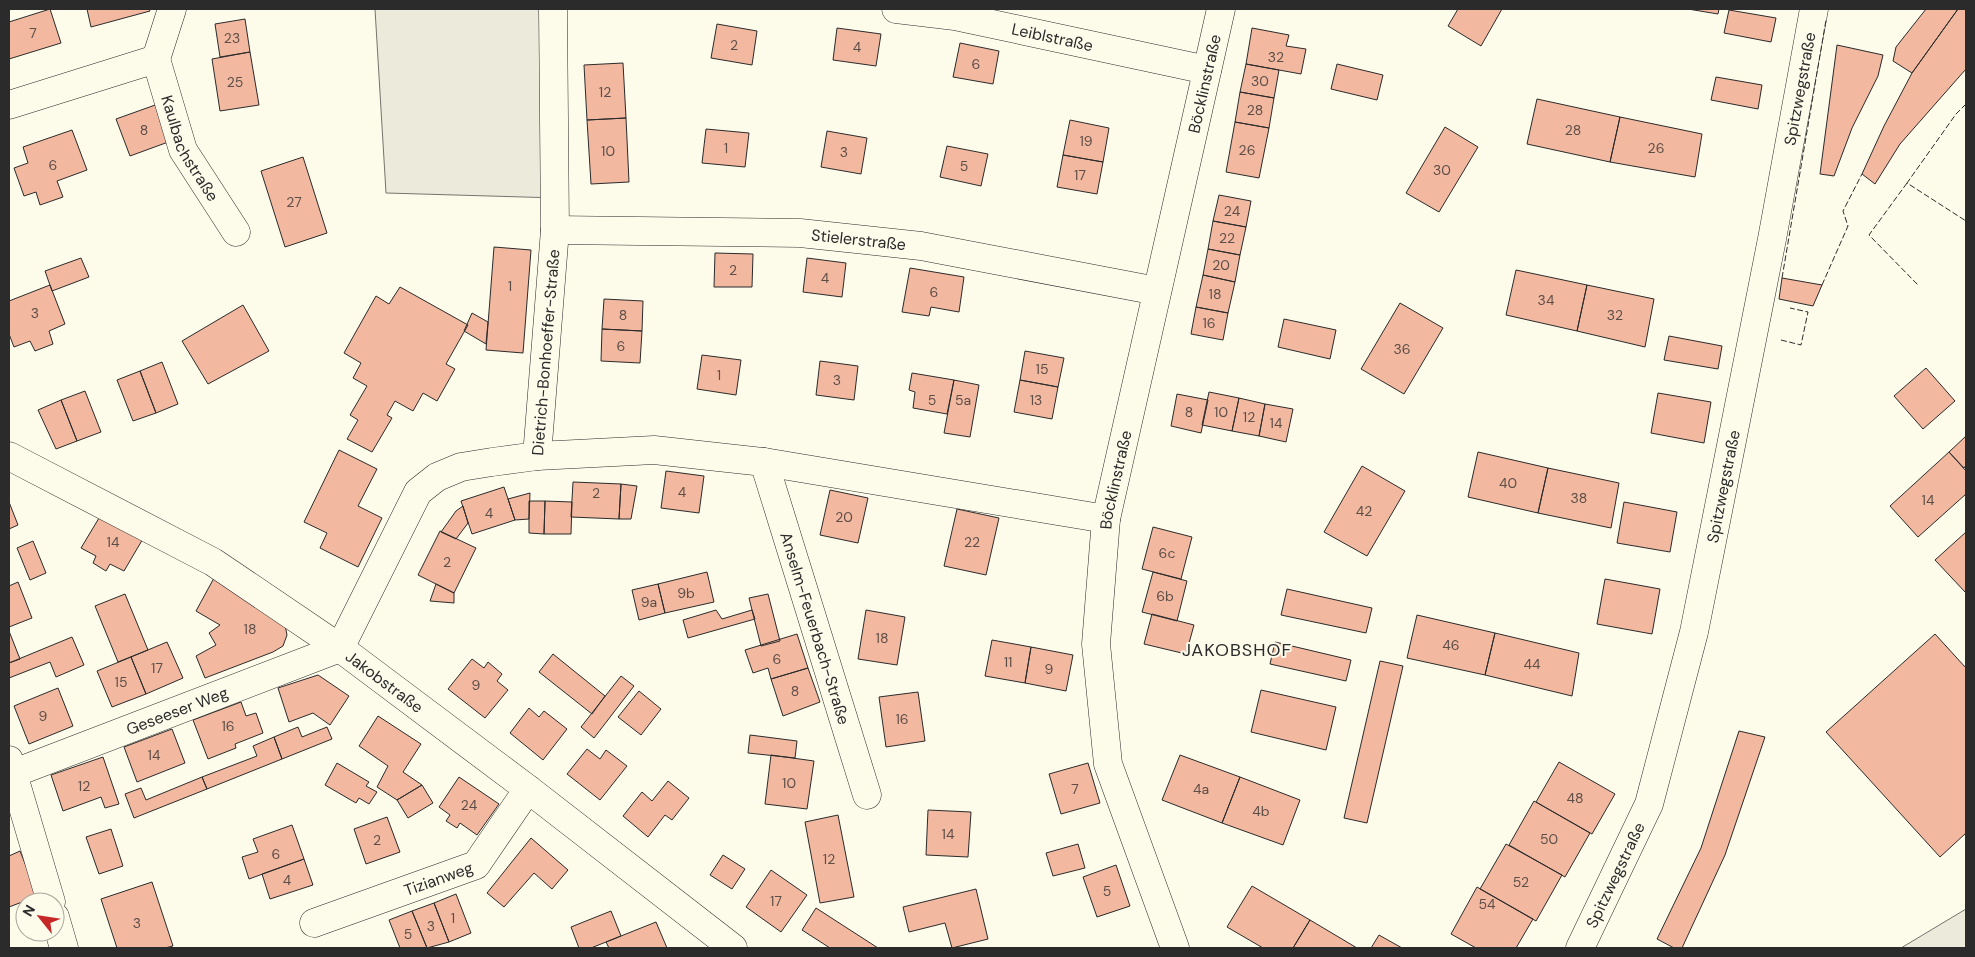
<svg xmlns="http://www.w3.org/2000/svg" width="1975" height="957" font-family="'DM Sans',sans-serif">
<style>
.green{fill:#ecebdb;stroke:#74746e}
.building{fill:#f2b8a0;stroke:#2b2b2b}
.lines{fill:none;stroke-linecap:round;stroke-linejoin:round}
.minor-casing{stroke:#2b2b2b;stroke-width:29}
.minor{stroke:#fdfbea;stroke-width:28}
.fence{stroke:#2b2b2b;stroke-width:1;stroke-dasharray:6 2.5;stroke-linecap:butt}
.labels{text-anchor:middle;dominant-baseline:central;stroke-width:4;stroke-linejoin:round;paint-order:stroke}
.number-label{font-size:14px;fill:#5d4e48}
.street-label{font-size:16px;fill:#2b2b2b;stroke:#fdfbea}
.neighbourhood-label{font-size:18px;letter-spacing:1px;fill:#2b2b2b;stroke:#fdfbea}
</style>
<rect width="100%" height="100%" fill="#fdfbea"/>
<path class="green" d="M375 9H542L558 198 386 193Z
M1966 909V948H1901Z"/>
<path class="building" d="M50 9 61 43 9 59V22Z
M87 9H149L150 11 91 27Z
M1458 9H1502L1481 46 1448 26Z
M1688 9H1719L1718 14Z
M1926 9H1958L1912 73 1893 61 1896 47Z
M1958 9H1966V69L1900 144 1875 184 1862 174 1884 126 1912 73Z
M1729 10 1776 18 1771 42 1724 33Z
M245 19 250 52 220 57 215 24Z
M717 24 757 31 752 65 711 58Z
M837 28 881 34 876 66 833 60Z
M1252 28 1289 35 1286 46 1306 49 1301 74 1246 64Z
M960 43 999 51 993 84 953 77Z
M1837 45 1883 55 1878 76 1852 128 1834 176 1820 174Z
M250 52 259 105 220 111 212 59Z
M623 63 626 118 587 120 584 65Z
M1246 64 1279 70 1274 98 1240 92Z
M1337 64 1383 75 1377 100 1331 89Z
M1716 77 1762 85 1758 109 1711 100Z
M1240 92 1274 98 1269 128 1235 122Z
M1537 99 1620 117 1610 162 1527 144Z
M158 104 171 141 130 156 116 119Z
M1620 117 1702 134 1695 177 1610 162Z
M626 118 629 182 591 184 587 120Z
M1070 120 1109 128 1103 162 1063 155Z
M1235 122 1269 128 1259 178 1226 172Z
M1445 127 1478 147 1439 212 1406 193Z
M706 129 749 133 745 167 702 163Z
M72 130 87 170 57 181 63 197 40 205 36 192 24 196 14 168 28 163 23 147Z
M827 131 867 138 861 174 821 167Z
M947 146 988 154 981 186 940 177Z
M1063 155 1103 162 1097 194 1057 187Z
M303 157 327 233 285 247 261 171Z
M1219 195 1251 201 1246 227 1213 221Z
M1213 221 1246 227 1240 255 1208 249Z
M494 247 531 250 523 353 486 350Z
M1208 249 1240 255 1235 282 1203 275Z
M715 253 753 254 752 287H714Z
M81 258 89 277 52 291 45 271Z
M807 258 846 263 842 297 803 292Z
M910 268 964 277 959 312 931 307 929 316 902 312Z
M1516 270 1587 285 1577 331 1506 315Z
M1203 275 1235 282 1228 313 1196 307Z
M1782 278 1822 285 1813 306 1779 299Z
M50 285 65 324 49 331 53 344 35 351 30 341 14 347 9 334V301Z
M1587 285 1654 299 1645 347 1577 331Z
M400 287 468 325 446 364 455 369 437 401 423 393 413 411 395 401 387 415 392 418 372 452 347 439 358 420 350 415 367 386 353 378 361 363 344 353 376 296 389 304Z
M604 299 643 301 642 331 602 329Z
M1400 303 1443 328 1404 394 1361 369Z
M243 305 269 351 208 384 182 341Z
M1196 307 1228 313 1223 340 1191 334Z
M472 313 488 322 486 344 464 331Z
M1284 319 1336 330 1330 359 1278 347Z
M602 329 642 331 640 363 601 361Z
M1669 336 1722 346 1718 369 1664 360Z
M1025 351 1064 358 1058 387 1020 380Z
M702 355 741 360 736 395 697 389Z
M820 361 858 366 854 400 816 395Z
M162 362 178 404 156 413 140 371Z
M1926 368 1955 401 1923 429 1894 396Z
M140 371 156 413 133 421 117 380Z
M912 373 954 380 947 414 913 408 915 392 909 390Z
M954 380 979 385 970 437 944 433Z
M1020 380 1058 387 1052 419 1014 412Z
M85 391 101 432 77 441 61 400Z
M1209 392 1239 398 1232 431 1202 425Z
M1658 393 1711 402 1704 443 1651 433Z
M1177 394 1208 400 1201 433 1171 426Z
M1239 398 1265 404 1259 436 1232 431Z
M61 400 77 441 56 449 38 410Z
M1265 404 1293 409 1286 442 1259 436Z
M1966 436V465L1964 468 1949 452Z
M339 450 377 469 358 506 382 518 358 567 320 548 327 533 304 522Z
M1478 452 1548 468 1538 513 1468 497Z
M1949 452 1966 471V494L1918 537 1890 506Z
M1362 466 1405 491 1367 556 1324 532Z
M1548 468 1619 483 1611 528 1538 513Z
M666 471 704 476 699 513 661 508Z
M573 482 621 484 619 519 571 517Z
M621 484 637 486 631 519H619Z
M504 487 515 520 472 534 461 501Z
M830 490 868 498 858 543 820 535Z
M530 493 529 519 515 520 508 499Z
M529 501H545L544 534 529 533Z
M545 501 572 502 571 534H544Z
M9 502 18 525 9 529Z
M1624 502 1677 512 1670 552 1617 543Z
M463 506 468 523 456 539 441 532 456 511Z
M957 509 999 518 986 575 944 566Z
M102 513 144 537 124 571 110 564 106 571 93 563 96 556 81 548Z
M1153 527 1192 537 1181 579 1142 569Z
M440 531 476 548 454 593 418 575Z
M1966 532V593L1935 560Z
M33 541 46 573 30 580 17 548Z
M707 572 714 602 665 613 658 584Z
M1153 572 1187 581 1177 621 1142 612Z
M214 578 285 625 287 635 283 646 273 652 205 678 196 656 216 645 209 633 220 625 196 611Z
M1605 579 1660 589 1652 634 1597 624Z
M18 582 32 618 9 627V586Z
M436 584 454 593V603L430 601Z
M658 584 665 613 639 620 632 590Z
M1287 589 1372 608 1366 633 1281 615Z
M125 594 148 650 118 662 95 606Z
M768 594 780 641 761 646 749 598Z
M716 610 722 619 752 610 755 619 688 638 683 620Z
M866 610 905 617 897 665 858 659Z
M1152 614 1194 625 1186 654 1144 644Z
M1417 615 1495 633 1485 675 1407 658Z
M9 631 20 659 9 663Z
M1495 633 1579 653 1572 696 1485 675Z
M797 634 808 668 771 679 768 668 753 673 745 650Z
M1935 634 1966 668V833L1940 857 1826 732Z
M72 637 84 665 56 677 50 662 9 678V663Z
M992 640 1031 647 1025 683 985 676Z
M167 642 183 678 146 694 131 657Z
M1275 642 1351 660 1346 681 1270 664Z
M1031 647 1073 655 1066 691 1025 683Z
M553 654 605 696 592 714 539 672Z
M131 657 146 694 112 707 97 671Z
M472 659 484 668 488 662 502 674 497 681 508 690 485 718 448 689Z
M1380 661 1403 666 1367 823 1344 818Z
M808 668 820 702 783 716 771 679Z
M318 675 349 696 330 725 313 713 289 722 278 688Z
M621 676 634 686 594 738 581 727Z
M58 688 73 726 29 744 14 706Z
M1261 690 1336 707 1326 750 1251 732Z
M639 691 661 709 641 735 618 717Z
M918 692 925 741 886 747 879 697Z
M241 702 246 716 256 713 263 733 235 744 236 748 208 759 193 720Z
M529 708 539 717 544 711 567 729 543 760 510 733Z
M378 716 421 744 403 772 422 785 397 800 377 787 388 766 359 746Z
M298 727 302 737 327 727 332 739 282 759 274 737Z
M172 729 185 763 137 782 124 747Z
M1739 731 1765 737 1725 855 1682 948H1674L1657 939 1701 848Z
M750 735 797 741 795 758 748 753Z
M274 737 282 759 207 789 202 777 257 756 253 746Z
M587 749 600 759 606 750 627 766 600 800 567 774Z
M771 755 814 761 807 809 765 804Z
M1180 755 1240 777 1222 823 1162 800Z
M103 757 119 804 105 808 101 797 63 811 51 775Z
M1559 762 1615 794 1592 834 1536 802Z
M337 763 369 782 366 786 377 792 369 804 359 798 356 803 325 785Z
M1088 763 1100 803 1061 814 1049 774Z
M202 777 207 789 134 818 125 794 141 788 146 800Z
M459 777 499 804 477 835 460 823 457 828 446 821 450 815 439 807Z
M1240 777 1300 800 1283 845 1222 823Z
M668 781 689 798 672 820 665 815 648 837 623 816 642 792 652 801Z
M422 785 433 803 408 818 397 800Z
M1534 801 1590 833 1565 877 1509 845Z
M928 810 971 812 968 857 926 855Z
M838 815 854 897 820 903 805 822Z
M387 817 400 852 366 864 354 829Z
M292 825 304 859 249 879 242 857 258 852 253 839Z
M111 829 123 866 99 874 86 837Z
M531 838 568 870 552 889 534 873 504 907 487 893Z
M1078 844 1085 868 1053 876 1046 853Z
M1506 844 1562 875 1536 921 1480 889Z
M20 851 38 896 9 907V856Z
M723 855 745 869 732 889 710 875Z
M304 859 313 885 270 899 262 874Z
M1116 865 1130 906 1097 917 1083 877Z
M771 870 807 895 781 932 746 907Z
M152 882 173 946 165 948H117L101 899Z
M1252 886 1310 920 1293 948H1263L1227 927Z
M1477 887 1533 919 1516 948H1476L1451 934Z
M976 889 988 939 952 948 945 923 909 932 903 907Z
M456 894 471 933 449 942 434 903Z
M434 903 449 942 427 948 412 911Z
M816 908 878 948H830L802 930Z
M412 911 427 948H400L389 920Z
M611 911 621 936 591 948H579L571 927Z
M1310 920 1357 948H1293Z
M656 922 667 948H609L606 942Z
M1379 935 1402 948H1371Z"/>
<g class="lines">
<defs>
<g id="minor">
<path id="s1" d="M896 9 955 16 1207 70"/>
<path id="s2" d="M156 59 183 150 236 232"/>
<path d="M9 105 156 59 172 9"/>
<path id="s3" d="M555 230 800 233 921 246 1157 291"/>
<path id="s4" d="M9 456 213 562 340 648 528 789 733 948"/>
<path id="s5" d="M537 456 555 230 553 9"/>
<path id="s6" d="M764 462 867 795"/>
<path d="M9 760 51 902"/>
<path id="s7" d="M9 775 340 648 418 492 437 477 461 467 492 462 537 456 654 450 764 462 1106 519"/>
<path d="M55 917 64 948"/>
<path id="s8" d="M314 923 476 865 528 789"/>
<path id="s9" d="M1175 948 1108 764 1096 644 1106 519 1221 9"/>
<path id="s10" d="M1580 948 1649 804 1694 632 1772 239 1814 9"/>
</g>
</defs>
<use href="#minor" class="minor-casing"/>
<use href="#minor" class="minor"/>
<path class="fence" d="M1966 104 1956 114 1907 183 1966 221
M1907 183 1869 235 1918 285
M1782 278 1826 20
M1822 285 1848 226 1843 211 1862 174
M1781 340 1801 345 1808 312 1790 308"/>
</g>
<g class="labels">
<g class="number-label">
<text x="33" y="33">7</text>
<text x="232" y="38">23</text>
<text x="734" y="45">2</text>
<text x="857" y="47">4</text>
<text x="1276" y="57">32</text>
<text x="976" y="64">6</text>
<text x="1260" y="81">30</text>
<text x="235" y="82">25</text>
<text x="605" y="92">12</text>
<text x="1255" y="110">28</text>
<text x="144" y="130">8</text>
<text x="1573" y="130">28</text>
<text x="1086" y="141">19</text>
<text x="726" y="148">1</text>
<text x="1656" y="148">26</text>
<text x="1247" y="150">26</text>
<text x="608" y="151">10</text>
<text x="844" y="152">3</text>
<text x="53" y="165">6</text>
<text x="964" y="166">5</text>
<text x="1442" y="170">30</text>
<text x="1080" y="175">17</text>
<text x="294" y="202">27</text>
<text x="1232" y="211">24</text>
<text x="1227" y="238">22</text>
<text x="1221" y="265">20</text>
<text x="733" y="270">2</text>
<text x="825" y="278">4</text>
<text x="510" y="286">1</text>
<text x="934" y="292">6</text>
<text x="1215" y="294">18</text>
<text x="1546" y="300">34</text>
<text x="35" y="313">3</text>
<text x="623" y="315">8</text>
<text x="1615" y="315">32</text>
<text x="1209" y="323">16</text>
<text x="621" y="346">6</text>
<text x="1402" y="349">36</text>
<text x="1042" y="369">15</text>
<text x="719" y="375">1</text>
<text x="837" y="380">3</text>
<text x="932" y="400">5</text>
<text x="963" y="400">5a</text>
<text x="1036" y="400">13</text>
<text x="1189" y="412">8</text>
<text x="1221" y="412">10</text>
<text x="1249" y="417">12</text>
<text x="1276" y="423">14</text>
<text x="1508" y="483">40</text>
<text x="682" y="492">4</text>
<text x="596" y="493">2</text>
<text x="1579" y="498">38</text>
<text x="1928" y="500">14</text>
<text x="1364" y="511">42</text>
<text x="489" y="513">4</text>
<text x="844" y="517">20</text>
<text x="113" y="542">14</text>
<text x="972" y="542">22</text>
<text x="1167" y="553">6c</text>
<text x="447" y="562">2</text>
<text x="686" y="593">9b</text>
<text x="1165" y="596">6b</text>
<text x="649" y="602">9a</text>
<text x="250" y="629">18</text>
<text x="882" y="638">18</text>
<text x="1451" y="645">46</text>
<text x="777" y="659">6</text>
<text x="1008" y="662">11</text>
<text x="1532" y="664">44</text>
<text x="157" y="668">17</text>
<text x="1049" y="669">9</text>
<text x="121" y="682">15</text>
<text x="476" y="685">9</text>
<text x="795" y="691">8</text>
<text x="43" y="716">9</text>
<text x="902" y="719">16</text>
<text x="228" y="726">16</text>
<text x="154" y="755">14</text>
<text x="789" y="783">10</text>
<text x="84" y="786">12</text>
<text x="1075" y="789">7</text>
<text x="1201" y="789">4a</text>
<text x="1575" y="798">48</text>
<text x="469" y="805">24</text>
<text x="1261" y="811">4b</text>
<text x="948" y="834">14</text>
<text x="1549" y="839">50</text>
<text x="377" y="840">2</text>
<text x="276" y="854">6</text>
<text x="829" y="859">12</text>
<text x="287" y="880">4</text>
<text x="1521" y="882">52</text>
<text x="1107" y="891">5</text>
<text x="776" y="901">17</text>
<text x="1487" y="904">54</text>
<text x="453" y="918">1</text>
<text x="137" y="923">3</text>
<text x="431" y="926">3</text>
<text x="408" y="934">5</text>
</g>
<g class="street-label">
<text stroke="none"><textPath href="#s1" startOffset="159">Leiblstraße</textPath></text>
<text stroke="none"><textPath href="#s9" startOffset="888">Böcklinstraße</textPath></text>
<text stroke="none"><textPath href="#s10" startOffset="891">Spitzwegstraße</textPath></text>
<text stroke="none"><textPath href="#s2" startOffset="96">Kaulbachstraße</textPath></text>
<text stroke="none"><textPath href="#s3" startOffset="304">Stielerstraße</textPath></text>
<text stroke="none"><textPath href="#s5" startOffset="104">Dietrich-Bonhoeffer-Straße</textPath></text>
<text stroke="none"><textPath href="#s9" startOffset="482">Böcklinstraße</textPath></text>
<text stroke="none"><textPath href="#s10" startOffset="486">Spitzwegstraße</textPath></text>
<text stroke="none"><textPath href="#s6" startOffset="174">Anselm-Feuerbach-Straße</textPath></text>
<text stroke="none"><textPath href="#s4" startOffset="439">Jakobstraße</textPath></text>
<text stroke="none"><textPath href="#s7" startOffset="180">Geseeser Weg</textPath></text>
<text stroke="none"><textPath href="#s10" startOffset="81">Spitzwegstraße</textPath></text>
<text stroke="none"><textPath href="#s8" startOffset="132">Tizianweg</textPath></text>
</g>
<g class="neighbourhood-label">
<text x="1237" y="650">JAKOBSHOF</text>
</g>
</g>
<rect width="1975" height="957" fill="none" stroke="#2b2b2b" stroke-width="20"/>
<g transform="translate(40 917) rotate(300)"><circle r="24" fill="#fdfbea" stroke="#a9a89e"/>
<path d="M0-4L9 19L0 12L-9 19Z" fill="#c62828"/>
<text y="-8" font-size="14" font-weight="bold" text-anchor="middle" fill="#2b2b2b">N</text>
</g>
</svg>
